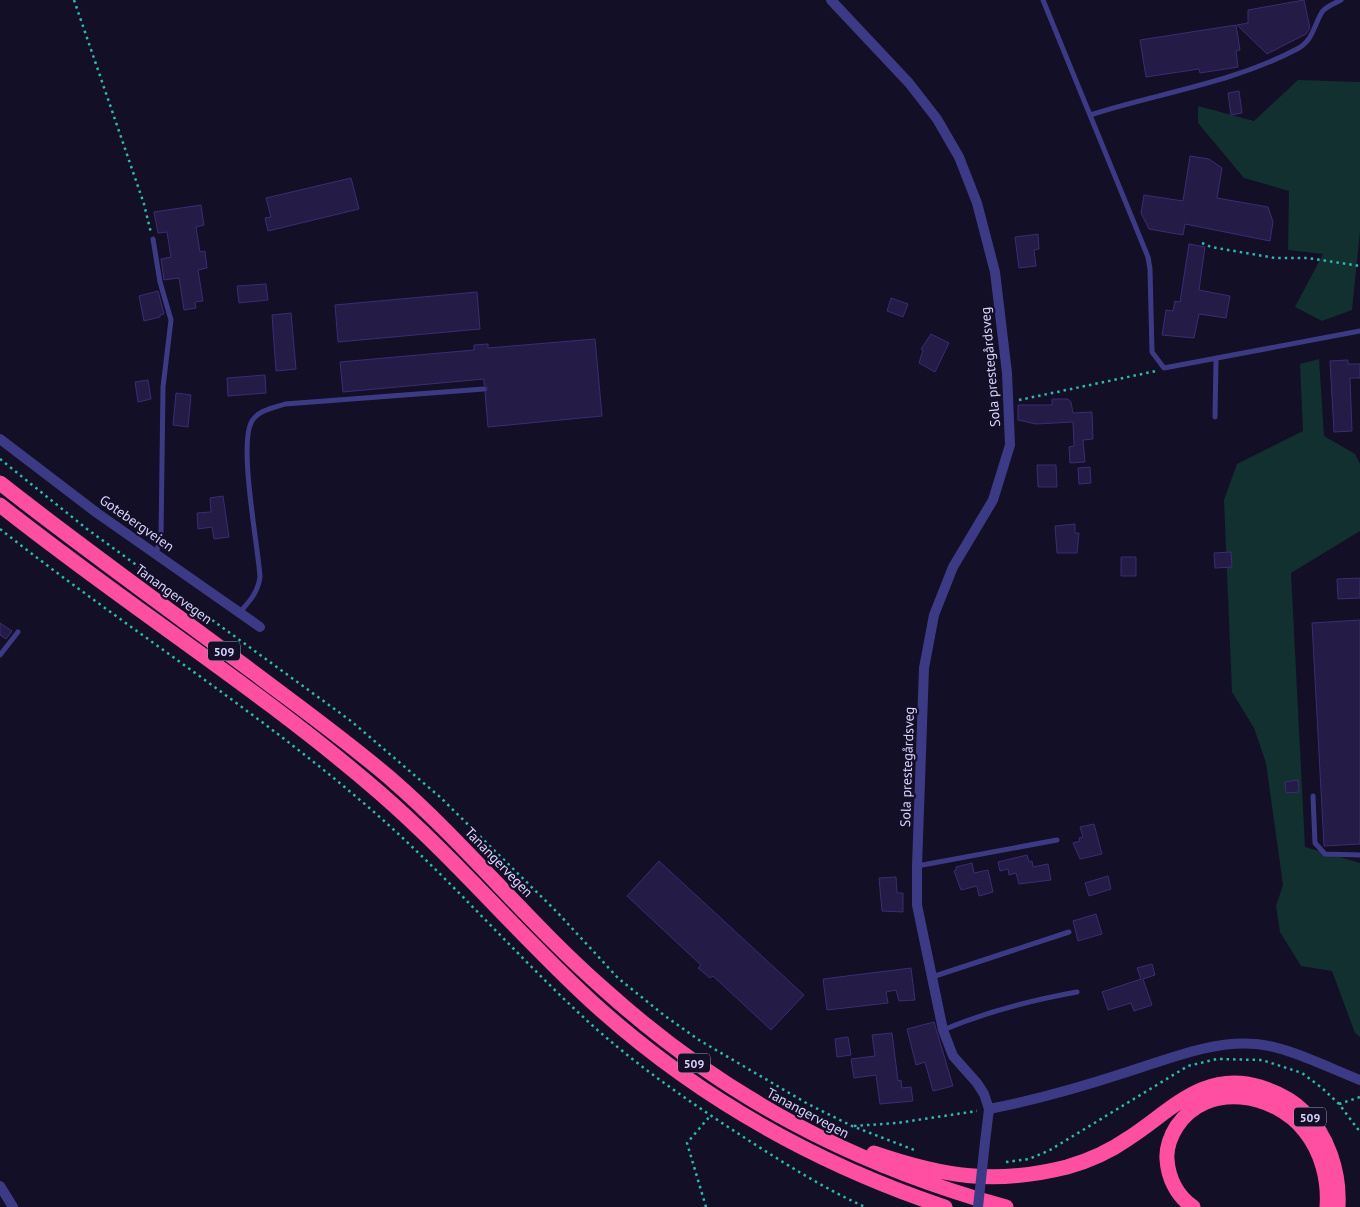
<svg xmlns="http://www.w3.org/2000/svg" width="1360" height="1207" font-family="'PT Sans',sans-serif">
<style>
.green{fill:#12302f}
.building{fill:#241b47;stroke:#3b2d73}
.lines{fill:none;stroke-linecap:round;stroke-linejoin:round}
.path{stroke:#2fb8b0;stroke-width:2.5;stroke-dasharray:2.5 4;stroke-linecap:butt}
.lane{stroke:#3d3a85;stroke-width:5}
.street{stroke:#3d3a85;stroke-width:10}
.highway{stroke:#ff4fa3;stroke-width:15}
.street-bridge{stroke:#3d3a85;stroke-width:10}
.labels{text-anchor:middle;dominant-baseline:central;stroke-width:4.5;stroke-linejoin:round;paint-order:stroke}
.shield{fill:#130f26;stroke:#9e99be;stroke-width:1}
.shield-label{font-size:12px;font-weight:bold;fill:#d9d4ff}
.street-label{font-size:14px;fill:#d9d4ff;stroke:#130f26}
</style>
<rect width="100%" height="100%" fill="#130f26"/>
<path class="green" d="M1298 80 1360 82V231L1352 310 1322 321 1295 307 1323 254 1288 250 1289 191 1244 178 1198 123V106L1254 121Z
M1319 359 1324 436 1355 454 1360 464V531L1291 573 1305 847 1360 863V1037L1355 1033 1332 971 1301 966 1280 932 1276 906 1283 885 1266 763 1254 728 1232 692 1224 500 1237 464 1303 431 1300 364Z"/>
<path class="building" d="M1304 0 1310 28 1306 34 1267 54 1237 25 1248 23V10Z
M1236 25 1240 50 1236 51 1238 67 1200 73 1199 69 1146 77 1140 40Z
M1239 91 1242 113 1231 115 1228 93Z
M1190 156 1209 159 1222 168 1217 198 1268 207 1273 222 1270 241 1185 224 1183 235 1149 229 1141 213 1144 195 1183 201Z
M351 178 359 209 268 231 265 218 271 217 266 198Z
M201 205 204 225 196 227 200 252 205 251 207 268 198 270 203 301 195 302 196 308 184 310 179 278 164 280 161 259 171 257 167 232 158 233 154 212Z
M1038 234 1039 249 1034 250 1036 266 1019 268 1015 237Z
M1189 244 1205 247 1199 290 1230 296 1226 318 1199 314 1194 338 1162 335 1166 310 1173 311 1175 301 1180 302Z
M266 284 268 300 239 303 237 286Z
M158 291 164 314 160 315V317L144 321 139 296Z
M477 292 480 329 338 342 335 305Z
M891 298 908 304 903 317 887 311Z
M291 313 296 369 276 371 272 315Z
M931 334 949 343 935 372 919 363 923 350 921 349Z
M595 339 602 416 488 427 485 393 488 388 484 385V379L343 392 340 362 474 350V345L488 344V348Z
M1348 360V364H1360V378H1350L1352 431 1334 432 1330 361Z
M265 375 266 393 228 396 227 378Z
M148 380 151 399 138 402 135 382Z
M176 393 191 395 188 427 173 425Z
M1052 399H1068L1071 402 1073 413 1092 412 1093 439 1083 440 1085 462 1070 463 1069 447 1074 446 1073 422 1036 424 1018 420V405H1052Z
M1037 465H1056L1057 487H1038Z
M1090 467 1091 483 1079 484 1078 468Z
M223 496 229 537 214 539 212 527 198 529 197 513 211 512 210 498Z
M1075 524V533H1079L1077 553H1057L1055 526Z
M1231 552 1232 567 1215 568 1214 553Z
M1121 557H1136V576H1121Z
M1360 578V598L1338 599 1337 579Z
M1360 620V844L1324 846 1312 623Z
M0 623 12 631 6 639 0 635Z
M1298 780 1299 792 1286 793 1285 782Z
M1094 824 1102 854 1080 859 1073 843 1080 841 1079 838 1083 837 1080 827Z
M1027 855 1029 862 1032 861 1033 867 1048 864 1051 880 1019 884 1016 873 1009 875 1008 869 1000 871 998 862Z
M659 861 804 995 771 1030 713 976 710 978 698 968 701 965 627 896Z
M972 863 974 873 988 870 993 892 979 896 977 886 961 890 954 871 956 870V867Z
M1108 876 1111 889 1089 896 1085 883Z
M896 877 897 893H903V912L882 911 879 878Z
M1096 914 1102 934 1078 941 1073 921Z
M1152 964 1155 975 1143 979 1152 1005 1134 1011 1131 1003 1108 1010 1102 992 1141 979 1137 968Z
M911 968 915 1000 899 1001 896 990 886 992 888 1003 827 1010 823 979Z
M934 1022 953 1086 933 1091 925 1062 916 1065 907 1029Z
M892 1033 898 1081 901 1080 902 1088 911 1087 913 1101 880 1104 876 1075 854 1078 851 1059 875 1056 872 1035Z
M848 1037 851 1055 837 1057 835 1039Z"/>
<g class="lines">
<path class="path" d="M74 0 144 204 151 233
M1202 243 1211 247 1275 258H1308L1360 266
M1019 400 1156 371
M0 459 87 529 351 721 440 797 557 912 618 978 665 1016 699 1040 808 1104 852 1126 917 1151
M0 529C120 624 251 706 367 806 443 871 508 947 581 1015 631 1062 688 1101 745 1138 784 1163 823 1188 865 1207
M1339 1104 1360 1097
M854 1126 897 1123 977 1111
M1006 1162 1029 1159 1050 1150 1188 1066 1217 1059 1262 1060 1302 1073 1322 1088 1339 1104 1360 1132
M706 1207 687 1143 710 1116"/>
<path class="lane" d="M1043 0 1148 257 1150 269 1152 352 1164 368 1360 331
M1090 115C1158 93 1233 83 1297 49 1313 41 1314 25 1322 12 1325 7 1335 3 1341 0
M153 239 160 282 171 320 163 387 161 537 156 553
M1215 417 1216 360
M240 612C250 601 258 592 260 577 258 545 238 444 252 421 259 410 273 408 285 404L484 389
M0 655 18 632
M1313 796 1315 843 1325 854 1360 855
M917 866 1057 840
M932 977 1069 932
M943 1030C986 1012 1032 1000 1077 992"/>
<path class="street" d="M831 0 909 83 937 119 959 157 977 203 995 272 1007 373 1010 445 993 500 953 567 934 615 924 668 917 866V905L943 1030 953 1056 977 1083 984 1094 989 1109 985 1142
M0 439 97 513 260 627
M989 1109C1036 1100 1078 1088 1124 1073 1166 1060 1212 1040 1256 1044 1289 1047 1329 1068 1360 1080
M0 1186 13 1207"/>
<path class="highway" d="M0 483C84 549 171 611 257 675 302 709 348 742 391 779 467 845 530 925 606 991 724 1097 853 1165 1006 1207
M0 505C124 604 260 689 380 793 455 858 519 935 592 1002 694 1095 814 1163 945 1207
M874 1153C944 1177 995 1185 1067 1167 1088 1161 1112 1150 1129 1138 1172 1110 1204 1070 1260 1087 1276 1092 1291 1099 1303 1111 1328 1135 1340 1172 1338 1207
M1193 1207C1177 1196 1168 1178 1167 1159 1166 1148 1171 1135 1177 1126 1207 1081 1274 1092 1305 1131 1322 1152 1329 1181 1327 1207"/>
<path class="street-bridge" d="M978 1207 985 1142"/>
</g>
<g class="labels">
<g class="shield">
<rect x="208" y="641.5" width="32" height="19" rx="4"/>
<rect x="678" y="1053.5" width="32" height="19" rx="4"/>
<rect x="1294" y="1107.5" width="32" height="19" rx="4"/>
</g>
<g class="shield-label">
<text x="224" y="651">509</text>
<text x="694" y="1063">509</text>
<text x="1310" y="1117">509</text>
</g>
<g class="street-label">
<text transform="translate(990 367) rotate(-95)">Sola prestegårdsveg</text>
<text transform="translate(137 523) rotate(35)">Gotebergveien</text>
<text transform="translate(174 594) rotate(36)">Tanangervegen</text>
<text transform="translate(907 767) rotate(-88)">Sola prestegårdsveg</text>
<text transform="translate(499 862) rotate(46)">Tanangervegen</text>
<text transform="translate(808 1113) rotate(28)">Tanangervegen</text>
</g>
</g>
</svg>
